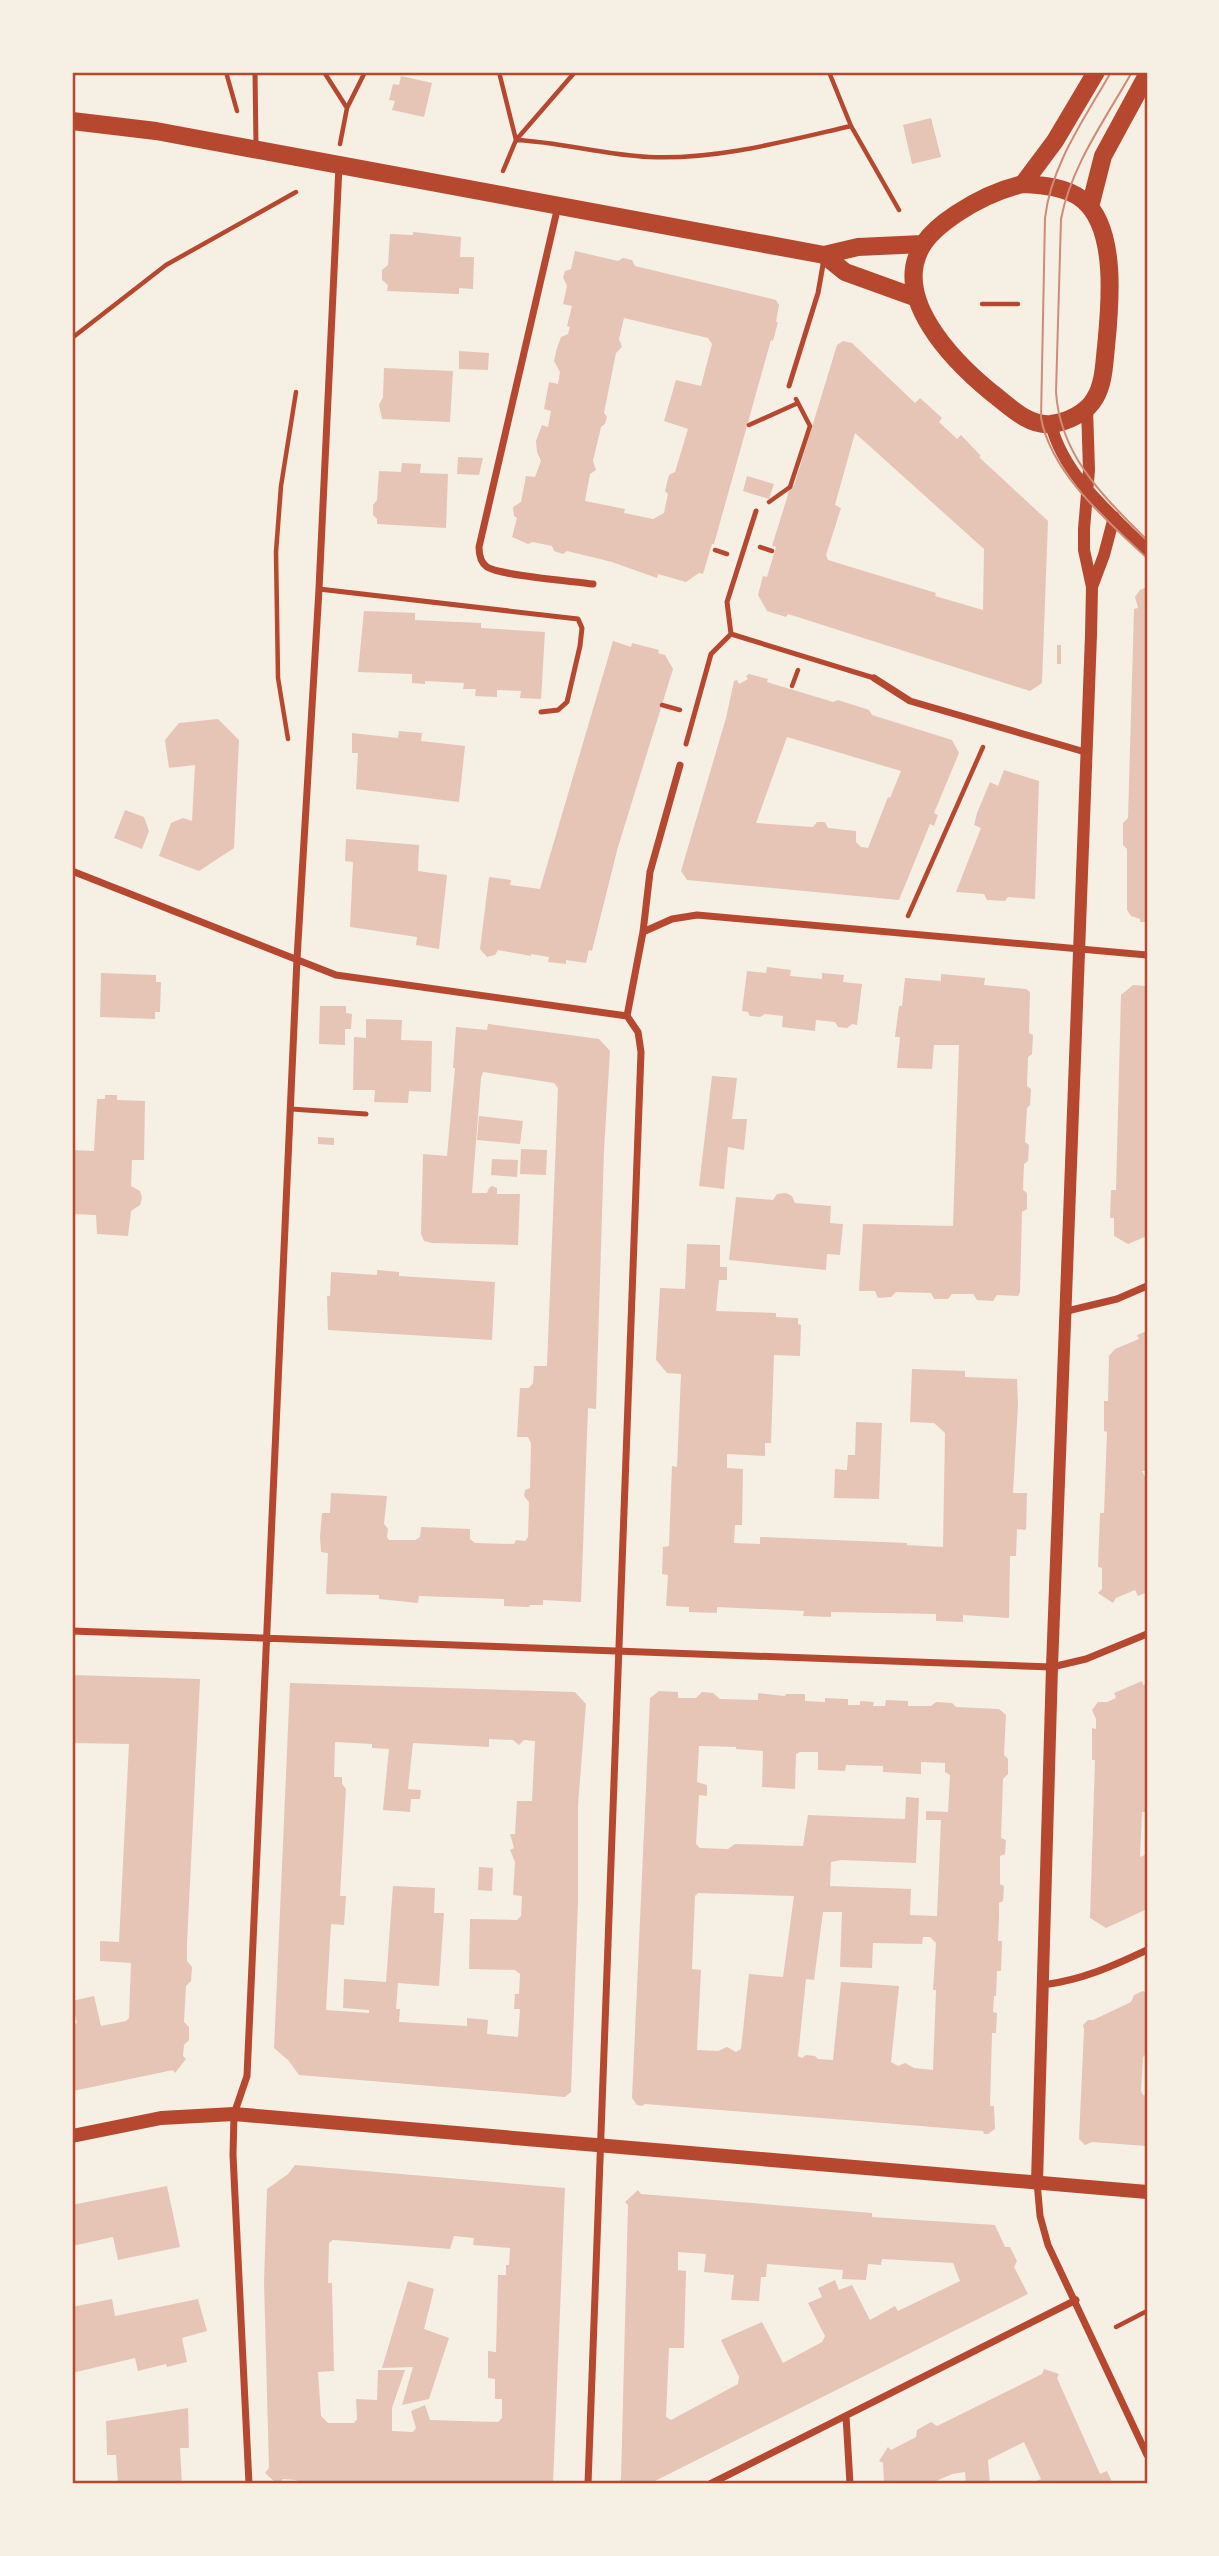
<svg xmlns="http://www.w3.org/2000/svg" width="1219" height="2556" font-family="'Fira Sans Condensed',sans-serif">
<style>
.building{fill:#e6c5b7;fill-rule:evenodd}
.lines{fill:none;stroke-linecap:round;stroke-linejoin:round}
.path{stroke:#b5482f;stroke-width:4.5}
.service{stroke:#b5482f;stroke-width:5}
.minor{stroke:#b5482f;stroke-width:7}
.tertiary{stroke:#b5482f;stroke-width:12}
.secondary{stroke:#b5482f;stroke-width:14}
.primary{stroke:#b5482f;stroke-width:18}
.tram{stroke:#cf8b77;stroke-width:2}
.neatline{fill:none;stroke:#b5482f;stroke-width:2.5}
</style>
<rect width="100%" height="100%" fill="#f6efe4"/>
<path class="building" d="M401 76 432 83 424 117 392 110 395 101 389 100 393 84 399 85Z
M931 118 941 157 912 164 903 125Z
M413 232 461 237 460 257H474L473 289 459 288V294L387 291 388 285 382 280V270L388 265 390 234 413 235Z
M575 251 618 261 623 258 632 260 635 266 776 300 779 305 776 322H778L773 341 771 340 714 544H712L703 574 699 573 686 582 658 574 657 578 612 562 567 551 563 554 554 551 552 546 533 542 528 544 512 537 517 518 514 516 513 507 521 502 526 476 535 477 541 461 537 452 536 441 542 425 548 427 551 411 544 409 549 382 558 384 560 372 554 361 557 348 561 337 568 334 570 327 567 326 572 306 563 304 567 286 563 277 565 271 571 269ZM624 318 708 338 712 344 701 386 676 380 664 421 688 429 675 472 669 475 665 491 668 494 664 513 653 519 624 513 625 509 585 501 590 474 596 470 593 461 601 427 605 424 607 417 604 413 616 353 622 347 619 339Z
M843 341 852 343 915 403 920 398 942 418 939 422 957 439 961 435 981 456 979 457 1048 521 1042 683 1030 691 788 614 786 617 767 611 758 595 763 576 767 577 776 547 772 546 791 485 794 486 837 345ZM855 433 984 549 983 610 935 596 936 593 828 560 826 555 841 508 835 505Z
M459 351 489 353 488 370 459 369Z
M384 368 453 371 450 422 382 419 379 405 383 397Z
M458 457 483 458 479 475 457 474Z
M402 463 421 464 420 473 448 474 446 528 377 524V519L373 515V505L377 500 379 471 401 472Z
M747 476 774 484 769 499 743 491Z
M1145 588H1147V922H1140V919L1131 916 1127 910V849L1123 845V823L1128 818 1134 609 1138 608 1135 597 1140 590Z
M364 611 415 613V620L481 623V628L545 632 541 699 520 698 521 691 497 690V697L475 696 476 689H463L464 683 425 681V684L412 683V674L358 672Z
M613 641 631 647 632 643 659 650 658 653 665 655 673 669 618 847 592 951 589 950 586 963 566 960V964L548 962 549 957 531 954V956L498 950 495 955 487 957 480 949 489 877 511 880 510 885 540 889Z
M1057 645H1061V664H1057Z
M749 674 768 679 767 682 833 702 838 700 869 710 872 715 952 740 959 753 934 813 938 815 934 826 930 824 899 900 687 880 681 871 726 718 734 681 737 680 739 684 748 679 746 676ZM787 737 901 771 890 798 888 797 868 848 861 847 856 842V831L828 828 825 822H817L813 827 756 823Z
M218 719 239 740 234 848 199 871 159 856 171 823 183 818 192 821 195 765 169 768 165 740 179 723Z
M399 731 422 733 421 741 465 746 459 802 356 789 358 753H352V733L398 738Z
M1004 770 1039 781 1035 899 1008 897 1005 901 987 900 984 894 956 892 981 828 974 825 977 813 990 782 998 786Z
M125 810 144 817 149 831 142 849 114 838Z
M346 839 419 845 418 871 447 875 439 949 416 945 417 937 350 927 353 862 345 861Z
M767 967 791 970 790 976 822 979V973L844 975 843 982 862 984 857 1025 852 1024 847 1028 838 1027 835 1022 816 1020 815 1031 782 1027 783 1016 765 1014 760 1017 750 1016 748 1012 742 1011 747 971 766 973Z
M101 973 156 975V982H161L160 1012H155V1019L100 1017Z
M941 974 985 978 984 985 1026 989 1030 992 1029 1033 1033 1035 1032 1054 1028 1057 1027 1086 1031 1089 1030 1105 1027 1108 1025 1142 1029 1145 1028 1161 1024 1164 1023 1190 1027 1193V1209L1022 1212 1020 1292 1018 1296 997 1295 993 1301 977 1300 973 1294H952L948 1299H934L931 1293 896 1292 891 1297 878 1298 875 1291H859L863 1224 953 1226 959 1045H934L932 1069 897 1068 900 1037H895L899 1006H902L905 978 941 981Z
M1133 985 1147 986V1236L1128 1244 1114 1236V1218H1110L1111 1190H1116L1121 995Z
M320 1006H346V1013L352 1014 351 1029H345V1045L319 1044Z
M366 1019 402 1020 401 1040 432 1041 431 1092 409 1091 408 1103 374 1102 375 1090H353L354 1037 366 1038Z
M488 1024 599 1039 610 1051 604 1151 596 1409 588 1408 581 1602 543 1600V1605H530L529 1607 504 1606V1599L419 1596 418 1603 379 1599V1595L326 1594 328 1553 321 1552 320 1537 322 1513H330L331 1493 387 1496 384 1524 388 1529 387 1537 389 1540H415L420 1537 421 1527 470 1529V1539L475 1543 514 1544 516 1540 525 1541 528 1537 529 1502 524 1496 525 1490 530 1488 531 1443 528 1437H517L520 1388H529L533 1383 534 1366H547L558 1088 554 1083 483 1072 481 1078 472 1193H487L489 1188 492 1186 497 1188V1194H520L518 1245 432 1243 424 1241 421 1234 423 1154 447 1156 455 1068H453L456 1027 487 1030Z
M712 1076 737 1078 732 1119H747L744 1150 728 1147 724 1189 699 1186Z
M105 1095H117V1100L145 1101 144 1160H132L131 1186 140 1191 142 1198 140 1205 131 1211 128 1236 97 1234 96 1215 72 1214V1150L94 1151 97 1099H105Z
M479 1116 523 1121 520 1144 477 1140Z
M318 1137 334 1138V1145L318 1144Z
M521 1149 547 1150 546 1175 520 1174Z
M492 1159 518 1160 517 1177 491 1175Z
M786 1193 792 1196 795 1203 831 1206 830 1223 843 1224 840 1255 827 1254 826 1270 729 1260 736 1197 773 1200 777 1194Z
M687 1244 720 1245V1267H727V1280H719L716 1311 776 1313V1317L798 1318V1324L801 1325 800 1356 774 1355 771 1443H765V1456L727 1454V1468L743 1469 742 1525H735L734 1543 760 1544V1537L907 1543V1545L943 1547 945 1433 934 1423 910 1422 912 1369 965 1371V1377L1017 1379 1018 1405 1013 1493H1027L1026 1530 1017 1529 1016 1556H1010L1009 1618 963 1615V1622L936 1621V1614L831 1612V1617L803 1616 804 1611 717 1607V1613L689 1612V1607L666 1606 668 1575 662 1574 663 1547 669 1546 672 1466 677 1467 681 1374 667 1373 656 1360 660 1288 685 1289Z
M377 1270 399 1272V1276L495 1282 492 1340 328 1330 327 1296H330L331 1272 377 1275Z
M1147 1331V1471H1142L1147 1481 1145 1526 1147 1527V1592L1138 1596 1135 1590 1116 1598 1113 1603 1098 1593 1102 1589V1568L1098 1567 1100 1513H1104L1107 1432 1104 1431V1401H1108L1109 1356 1115 1349 1139 1339 1137 1335Z
M856 1422 882 1423 879 1499 834 1498 835 1469 847 1470 848 1455H855Z
M72 1675 200 1679 187 1944V1961L192 1967 191 1981 186 1986 184 2022 189 2027V2040L184 2045 183 2056 186 2059 175 2073 173 2070 73 2091 72 2025 77 2023 72 2001 94 1996 101 2026 126 2021 129 2018 131 1963 100 1961V1941L119 1942 129 1744 72 1743Z
M1142 1681 1143 1685 1147 1684V1812H1142L1140 1857 1147 1854V1909L1106 1928 1090 1918 1095 1760H1092V1728L1096 1729V1719L1092 1710 1098 1702H1107L1116 1698 1114 1693Z
M290 1683 575 1692 586 1704 578 1805V1902L571 2092 565 2097 299 2075 288 2060 274 2048ZM489 1739 513 1740 519 1745 524 1740 535 1741 532 1801H517L515 1834H510L514 1848 510 1850 515 1862 513 1895 522 1896 521 1916 517 1920 470 1919 469 1969 515 1970 520 1974 519 1994H515L514 2009H520L518 2037 487 2034 488 2020 467 2018V2026L399 2022 400 2009H396L398 1983 439 1986 444 1913H434L435 1888 393 1886 386 1982 344 1979 343 2008 369 2010V2013L326 2010 331 1924 344 1925 346 1896H340L346 1789 342 1784V1777H334L335 1742 372 1744V1748L389 1749 383 1810 410 1812 411 1799H420L421 1790 408 1789 413 1743 489 1747Z
M659 1691 678 1692V1698H696L702 1692 713 1693 720 1699 758 1700V1693L785 1696 786 1694H805V1701L825 1702V1698L848 1699V1705H860V1701L874 1702 873 1706H885L886 1700 908 1701V1706H931L936 1702 952 1703 956 1707 999 1709 1006 1715 1004 1755 1008 1759V1774L1003 1779 1001 1838 1006 1840 1005 1854 1000 1856V1884L1004 1886 1003 1901 999 1903V1918L998 1941H1002L1001 1971H997L996 1996H994L993 2012 997 2013 996 2033H992L990 2106H994L995 2129 988 2134H984L983 2131 645 2104 642 2106 637 2105 632 2098 650 1698ZM699 1746 736 1747V1749L763 1751 762 1787 795 1789 796 1754 800 1752H818V1770L845 1771 846 1765 883 1766V1772L921 1774V1762L945 1763V1772L950 1775 948 1812 926 1811V1820H941L937 1916 910 1915 911 1889 830 1886 831 1862 841 1860 916 1863 919 1798 906 1797 905 1819 808 1815 803 1846 735 1844 728 1849 700 1848 696 1844 699 1795 707 1796V1785L697 1782ZM698 1893 794 1896 783 1977 749 1974 741 2049 736 2052 727 2047 718 2051 697 2050 701 1970 692 1969 695 1896ZM823 1912H842L840 1967 872 1968 873 1943 922 1944 923 1937H930L936 1943 933 1990H936L933 2070 914 2068 905 2063 898 2066 891 2062 899 1986 841 1982 833 2060 818 2059 815 2056 806 2055 802 2058 798 2056 806 1979 814 1980Z
M479 1867 493 1868 492 1891 478 1890Z
M1143 1991 1147 1993V2053L1143 2057 1141 2091 1143 2095 1147 2096V2146L1092 2142 1085 2145 1079 2139 1084 2030 1083 2025 1088 2020H1093L1131 2002 1134 1995Z
M295 2165 565 2188 553 2484H337L320 2482 316 2484H300L296 2480 283 2479 277 2484 265 2473 269 2468 264 2282 267 2189 288 2174ZM454 2236 474 2238 473 2245 510 2248 509 2265H506V2275H498L496 2352 488 2351V2378L495 2379V2399H502V2418L498 2422 430 2420 425 2405 411 2411 416 2428 413 2432 392 2431V2408L405 2370H378L377 2400 356 2399 357 2419 354 2423H328L321 2416 318 2372 334 2371 332 2283H328L329 2243 333 2240 450 2249Z
M167 2186 180 2247 118 2260 113 2237 72 2246V2205Z
M638 2190 641 2194 872 2213V2217L995 2225 1005 2247H1010L1017 2261 1014 2267 1028 2294 649 2484H617L621 2479 628 2205 625 2202ZM678 2252 706 2254 704 2272 734 2275 731 2300 759 2301 761 2277H766L767 2264 843 2270 842 2279 866 2280 868 2264 881 2265 882 2259 953 2263 960 2281 898 2311 895 2306 870 2320 852 2285 839 2290 835 2280 818 2288 822 2297 808 2303 825 2336 822 2342 783 2363 762 2322 721 2340 739 2377 738 2384 671 2420 666 2417 669 2348H684L686 2271 678 2270Z
M408 2281 434 2289 424 2329 449 2338 429 2399 402 2405 413 2367 382 2368Z
M112 2299 115 2316 198 2299 207 2331 182 2338 187 2362 167 2367 166 2364 138 2371 135 2358 72 2373V2307Z
M1044 2369 1059 2374 1057 2378 1100 2474 1107 2471 1113 2484H1030L1041 2479 1024 2442 988 2460 990 2484H966L965 2472 952 2474 936 2481 937 2484H884L883 2463 879 2461 888 2447 891 2450 916 2437 917 2430 931 2422 937 2426 1042 2374Z
M188 2408 189 2448H180L182 2484H118L116 2455H107L106 2421Z"/>
<g class="lines">
<path class="path" d="M226 72 237 111
M324 72 347 108
M499 72 516 140C561 142 604 155 649 157 717 160 786 141 851 126
M829 72 851 126 899 210
M340 144 347 108 365 72
M503 171 516 140 575 72
M982 304H1018
M72 338 166 265 296 192
M749 425 798 403
M769 502 790 487 810 426 796 399
M760 547 772 551
M715 550 727 554
M792 686 798 670
M662 705 680 710
M288 739 278 678 276 552 281 486 296 392
M908 916 983 747
M1116 2327 1147 2311"/>
<path class="service" d="M255 72 256 146
M789 386 818 293 824 259
M319 589 578 619 582 628 580 646 567 702 558 710 541 712
M731 634 874 678
M686 744 711 654 731 634 727 602 756 511
M291 1109 366 1114"/>
<path class="minor" d="M558 206 479 547C479 554 480 562 487 567 502 576 572 581 593 584
M874 678 910 701 1085 752
M72 871 336 975 627 1016
M643 932 672 919 697 915 1147 955
M1067 1311 1117 1299 1147 1286
M72 1631 1052 1667 1086 1659 1147 1634
M1043 1985C1082 1980 1113 1966 1147 1950
M1037 2182 1040 2216 1048 2245 1147 2455
M846 2416 850 2484
M249 2484 233 2155 234 2114 247 2076 297 959 319 589 339 166
M588 2484 641 1052 638 1032 627 1016 643 932 650 872 680 765
M710 2484 1076 2300"/>
<path class="tertiary" d="M1051 424C1063 475 1111 514 1147 550
M1092 587 1104 555 1114 517
M1037 2182 1052 1667 1091 635 1092 587 1084 550V529L1089 470 1087 408"/>
<path class="secondary" d="M72 2136 161 2118 234 2114 1147 2192"/>
<path class="primary" d="M72 121 156 131 824 255 858 247 923 244
M1023 184C1043 185 1067 187 1083 200 1118 229 1110 307 1106 347 1104 364 1104 383 1095 398 1087 413 1067 422 1051 424 1028 426 1009 406 992 393 954 362 888 296 924 243 932 231 944 222 956 214 977 200 997 190 1023 184Z
M1023 184 1055 141 1096 72
M1090 207 1103 156 1147 75
M824 255 845 272 917 298"/>
<path class="tram" d="M1111 72C1085 118 1051 165 1045 218L1041 418C1051 473 1108 522 1147 558
M1132 72C1106 118 1071 166 1061 219L1056 392C1060 456 1104 497 1147 540"/>
</g>
<rect width="1219" height="2556" fill="none" stroke="#f6efe4" stroke-width="147"/>
<rect x="74" y="74" width="1072" height="2408" class="neatline"/>
</svg>
